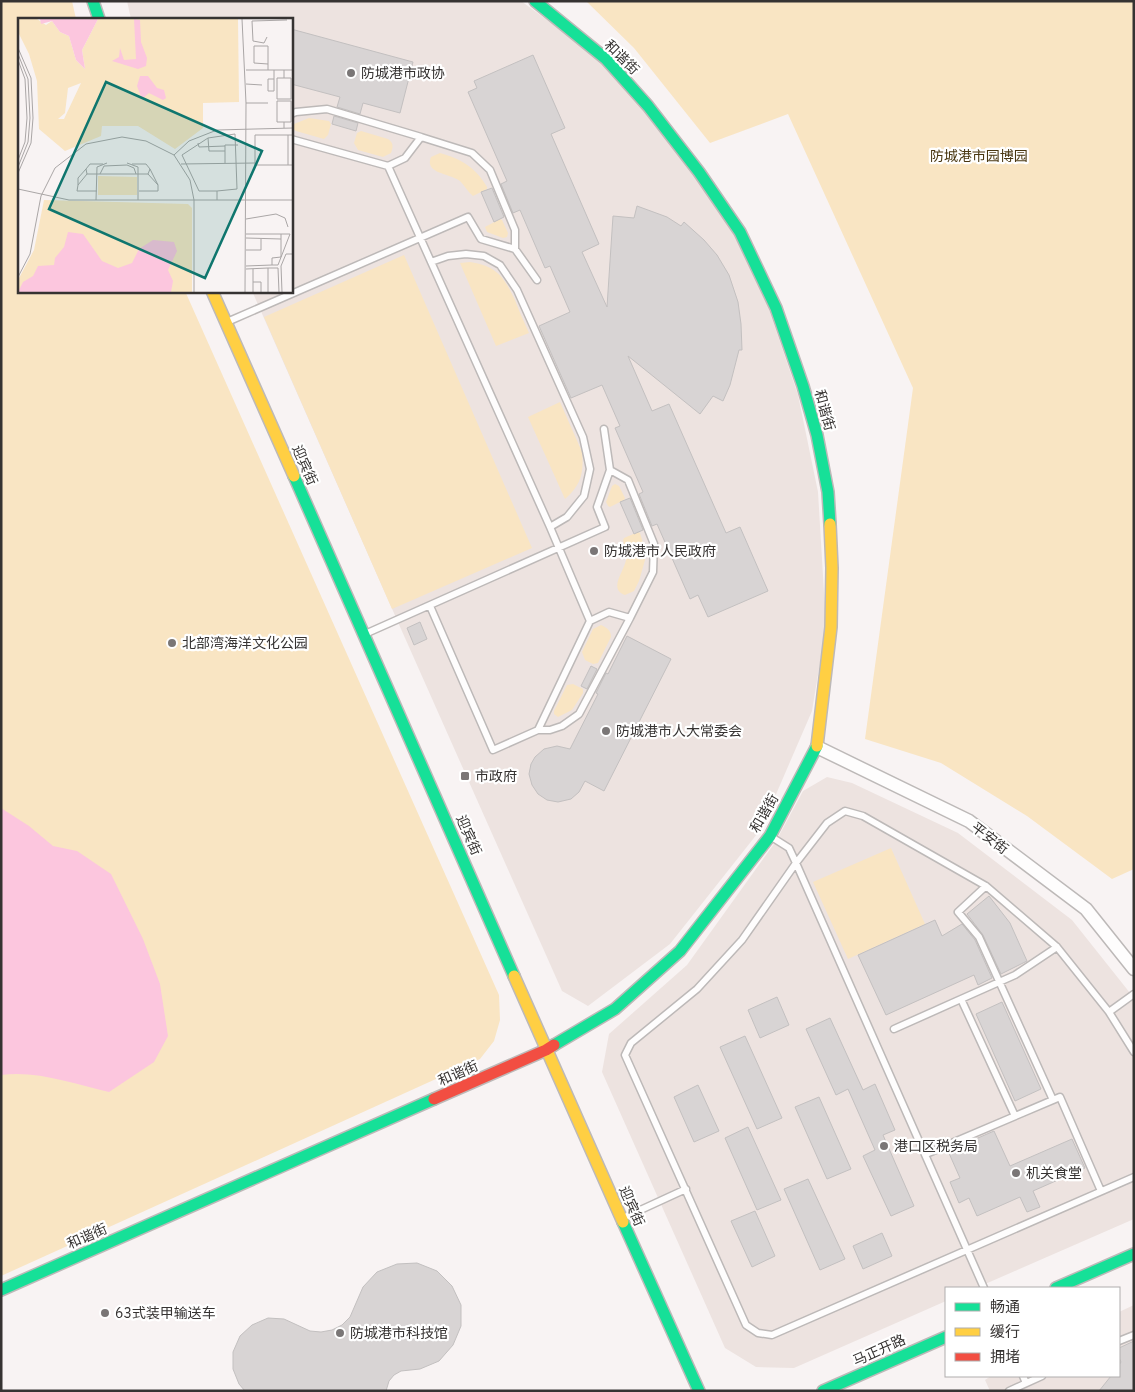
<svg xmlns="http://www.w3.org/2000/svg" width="1135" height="1392" font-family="'IBM Plex Sans','Noto Sans SC',sans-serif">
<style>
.built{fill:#ede3e0}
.green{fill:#f9e5c3}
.water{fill:#fcc6de}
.building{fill:#d8d4d4;stroke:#c3c0c0}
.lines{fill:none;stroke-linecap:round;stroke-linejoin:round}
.lane-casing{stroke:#bdb9b8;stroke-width:9}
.street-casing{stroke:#bdb9b8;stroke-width:15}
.fast-casing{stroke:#bdb9b8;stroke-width:14}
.slow-casing{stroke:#bdb9b8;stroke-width:14}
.jam-casing{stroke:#bdb9b8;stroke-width:14}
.lane{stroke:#fefdfd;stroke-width:6}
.street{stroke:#fefdfd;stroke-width:12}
.fast{stroke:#16e098;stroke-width:11}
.slow{stroke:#ffcf43;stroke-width:11}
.jam{stroke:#f24e42;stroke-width:11}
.poi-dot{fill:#7a7676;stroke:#fff;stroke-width:2}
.labels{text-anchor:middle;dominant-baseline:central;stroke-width:4.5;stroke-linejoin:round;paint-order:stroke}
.street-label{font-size:14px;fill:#363332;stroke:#fff}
.poi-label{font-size:14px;fill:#363332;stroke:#fff;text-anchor:start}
.park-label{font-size:14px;fill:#493711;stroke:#fff}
.inset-road{fill:none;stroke:#aaa6a6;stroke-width:1}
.view{fill:#0f766e;fill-opacity:0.15;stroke:#0f766e;stroke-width:2.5}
.inset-edge{fill:none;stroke:#363332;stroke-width:2.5}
</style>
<rect width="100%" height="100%" fill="#f8f3f3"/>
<path class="built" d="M127 1H521L594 54 670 136 752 259 798 395 818 492 826 626 812 711 761 829 670 944 588 1006 562 991 397 620 252 291H291V19H131Z
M827 777 852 783 958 833 1072 920 1134 998V1219L976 1288H946V1301L794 1368 756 1367 725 1348 602 1072 609 1034 687 965 776 841 803 791Z
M1134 1305V1391H990L985 1380 991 1376H1119V1312Z"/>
<path class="green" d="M1 1H72L76 19H19V291H185L499 995 500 1020 494 1041 480 1059 1 1276Z
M586 1H1134V869L1112 879 1027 816 941 763 865 739 913 388 788 114 710 143 634 48Z
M309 118 329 121 331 124 328 135 324 139 296 131 293 129 294 124Z
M361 131 388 139C394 143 393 147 391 153L383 157 358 150 354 143 357 133Z
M440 153C462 159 476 168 487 187V189L473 196C468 192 465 186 460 181 450 173 424 174 431 157Z
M500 219 502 220 508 233 507 237 503 238 487 232 485 227Z
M404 255 532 548 392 609 264 317Z
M470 262C497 266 504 277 515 300 519 311 524 322 529 333L496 346 460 263Z
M560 402 582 452C584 473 581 485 565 499L528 417Z
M615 484 619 486 625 498 624 500 610 507 608 506 606 502 612 486Z
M638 532 640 533 644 546 645 560 639 581 634 591 625 595C608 589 624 572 626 560 627 553 625 547 623 540L624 538Z
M601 625C607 628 611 630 611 637L598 663 593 664 585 660 582 652 593 629Z
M573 684 583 689V693L572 710 558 717 554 714V711L567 685Z
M891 848 925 924 848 959 813 882Z"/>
<path class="water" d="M1 808 29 826 53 846 77 851 111 874 143 939 160 984 168 1036 154 1062 109 1092C74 1084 37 1070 1 1075Z"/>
<path class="building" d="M291 29 413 62 400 113 363 103 360 114 337 107 340 97 291 84Z
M533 55 565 128 551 134 599 244 582 252 607 307 613 216 634 218 637 206 667 217 681 226 684 222 704 240 717 255 729 275 738 302 741 324 742 350H739L730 385 723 401 713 396 700 414 628 356 652 411 669 404 726 533 740 527 768 591 708 617 698 595 690 599 657 524 652 526 639 494 643 492 615 428 620 426 602 385 571 398 539 326 570 312 550 266 545 268 520 210 513 213 501 184 507 181 468 92 477 88 474 81Z
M334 116 358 123 356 131 332 124Z
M492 188 504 217 494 222 481 192Z
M630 498 643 530 634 534 620 502Z
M420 622 427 639 414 645 407 628Z
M627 636 671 659 604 791 585 781 579 792 571 799 558 802 547 800 538 794 532 785 529 774 531 764 535 757 544 749 557 746 570 749 598 694 596 693 606 673 608 674Z
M591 666 597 669 587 689 581 686Z
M989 896 1010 923 1027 961 1001 974 983 935 967 914Z
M935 920 942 936 962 924 975 940 992 978 978 985 974 975 886 1015 858 955Z
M777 997 789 1025 760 1038 748 1010Z
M1002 1002 1041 1089 1015 1101 976 1014Z
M830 1018 863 1090 875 1084 895 1130 883 1135 914 1206 891 1216 863 1156 875 1150 848 1089 836 1095 806 1029Z
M745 1036 782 1118 757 1129 720 1047Z
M698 1085 719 1131 694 1142 674 1097Z
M819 1097 851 1169 827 1179 795 1107Z
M748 1127 781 1200 757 1210 725 1138Z
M994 1131 1010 1166 1072 1139 1085 1168 1033 1191 1040 1207 1027 1212 1020 1197 977 1216 969 1198 959 1203 950 1182 960 1178 948 1151Z
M808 1179 845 1259 820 1270 784 1189Z
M755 1211 775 1256 752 1267 731 1221Z
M882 1233 892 1256 863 1269 853 1246Z
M417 1263 437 1271 452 1286 461 1305V1326L453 1345 439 1361 420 1369 401 1371 394 1375 389 1381 386 1391H245L239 1384 233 1369V1352L240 1336 252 1325 268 1318 284 1319 310 1331 321 1332 332 1330 342 1325 350 1317 363 1287 377 1272 397 1264Z
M1134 1341V1391H1099L1111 1376H1119V1365L1121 1362 1119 1358V1348Z"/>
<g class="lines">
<defs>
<path id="lane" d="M291 114 296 112 327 109 421 137
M291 139 388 166 550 527 590 621 538 730 493 750 430 606
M388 166 405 158 421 137 472 153 490 170 515 230V249
M431 262 448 256 466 254 484 256 500 265 517 290 583 437 590 469 584 496 567 517 550 527
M227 322 468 217 481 239 515 249 537 280
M590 621 609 612 630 618 653 572 654 544 628 480 610 470
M365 634 605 527 597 507 610 470 604 429
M538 730H550L562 726 579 714 630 618
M770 836 789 848 796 863 984 1288
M986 886 958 912 979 937 1053 1100
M1109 1012 1134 994
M894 1029 961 999
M1134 1052 1109 1012 1057 947 986 886 863 816 845 811 827 823 796 863 742 940 697 989 631 1043 625 1055 746 1325 758 1333 772 1335 1134 1177
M1015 1116 961 999 1015 975 1057 947
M926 1154 1060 1097 1101 1191
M623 1218 686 1189
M1119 1341 1134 1335
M1023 1376 1026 1383
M1009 1391 1042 1376"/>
<path id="street" d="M817 747 969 821 1086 909 1134 969"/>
<path id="fast" d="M93 1 99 19
M535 1 606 59 648 106 699 172 740 232 776 308 803 386 817 435 828 492 830 524
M294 476 514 976
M554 1045 615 1009 680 951 770 836 817 746
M623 1222 699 1391
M1056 1288 1134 1254
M1 1290 434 1099
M823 1391 946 1337"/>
<path id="slow" d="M212 291 294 476
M817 746 831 627 832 568 830 524
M514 976 623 1222"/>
<path id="jam" d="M434 1099 546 1050 554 1045"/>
</defs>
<use href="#lane" class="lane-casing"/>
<use href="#street" class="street-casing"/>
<use href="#fast" class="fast-casing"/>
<use href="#slow" class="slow-casing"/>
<use href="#jam" class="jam-casing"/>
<use href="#lane" class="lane"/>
<use href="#street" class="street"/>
<use href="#fast" class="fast"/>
<use href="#slow" class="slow"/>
<use href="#jam" class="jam"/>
</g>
<g class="poi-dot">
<circle cx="351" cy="73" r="5"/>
<circle cx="594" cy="551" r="5"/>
<circle cx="172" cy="643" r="5"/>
<circle cx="606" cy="731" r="5"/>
<rect x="460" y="771" width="10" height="10" rx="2.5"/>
<circle cx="884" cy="1146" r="5"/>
<circle cx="1016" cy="1173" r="5"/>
<circle cx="105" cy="1313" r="5"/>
<circle cx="340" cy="1333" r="5"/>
</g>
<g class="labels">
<g class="street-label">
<text transform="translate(622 57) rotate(45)">和谐街</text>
<text transform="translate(825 410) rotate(75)">和谐街</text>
<text transform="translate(305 465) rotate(66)">迎宾街</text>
<text transform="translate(764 813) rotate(-60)">和谐街</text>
<text transform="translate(469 835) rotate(66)">迎宾街</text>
<text transform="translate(990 838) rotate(37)">平安街</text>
<text transform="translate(458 1073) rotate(-24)">和谐街</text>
<text transform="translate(632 1206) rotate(66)">迎宾街</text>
<text transform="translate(87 1236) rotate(-24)">和谐街</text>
<text transform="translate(879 1350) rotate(-24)">马正开路</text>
</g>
<g class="poi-label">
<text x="361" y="73">防城港市政协</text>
<text x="604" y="551">防城港市人民政府</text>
<text x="182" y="643">北部湾海洋文化公园</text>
<text x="616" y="731">防城港市人大常委会</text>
<text x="475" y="776">市政府</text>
<text x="894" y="1146">港口区税务局</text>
<text x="1026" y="1173">机关食堂</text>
<text x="115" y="1313">63式装甲输送车</text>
<text x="350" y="1333">防城港市科技馆</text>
</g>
<g class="park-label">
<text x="979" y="156">防城港市园博园</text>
</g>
</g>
<g transform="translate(18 18)">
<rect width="275" height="275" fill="#f8f3f3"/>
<path d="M0 1H19L28 7 34 3 42 14 51 18 58 42 67 51 64 32 80 1H220L221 84 185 85V110L157 131 120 108H84L83 118 47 133 21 111 19 63 11 36 0 14ZM63 65 46 101H40L47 95 50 70ZM80 158 119 159V177H80ZM26 182 170 186 174 190V274H0V262L16 232Z" fill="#f9e5c3" fill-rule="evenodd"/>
<path d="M22 1H80L64 32 67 51 58 42 51 18 42 14 34 3 23 6ZM116 1 122 2 123 24 129 40 128 48 120 51 94 43 101 39 102 30 106 42 118 41ZM122 58H130L139 70 146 72 148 80 145 82 131 75 124 81 119 68ZM50 214 65 216 84 243 100 250 114 245 121 231 135 222 156 224 159 233 150 252 155 263 153 274H0L5 264 15 258 20 248 36 247 37 240 46 229Z" fill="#fcc6de"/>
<path class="inset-road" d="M224 1 228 85 227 274M249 19 246 25 235 23 234 3 269 2M0 30 13 60 15 100 13 125 0 155M0 36 10 61 12 100 10 124 0 149M0 42 7 61 9 100 7 124 0 142M228 52H275M250 52V28H236V45L250 46M256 52V73H250V61H256M266 52V60H259V81H273V60H266M228 66 244 67M228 85H250M266 104H259V83H273V104H266V110M270 117V147M275 117H237V147H275M190 120 191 133H207M180 125 181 129 207 128M156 137 171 123 199 112 275 110M109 145 120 149V182M207 145V127H220M114 146H128L132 151 130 156M163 146 237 145M132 151 140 167M69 156 68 151 72 146H85M82 156 86 148 109 147 116 150 118 156M60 167V160L68 151M0 171 51 182H275M79 173H59L60 167 69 156H130L140 167V173H121M199 173H181L164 137 190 120 217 116 219 171 199 173V182M78 182 79 149 89 145M228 201 258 196 267 200 270 209M228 216H272L260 247H254M228 220 263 221M228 232H243V221M228 248 254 247V240L263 239V216M250 250H260L261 274M228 251 250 250V274M0 259 12 236 23 178 37 150 68 126 104 119 128 123 156 137 172 162 176 182V274M235 264H243V274M235 274V251M264 274 263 248 268 236H275"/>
<path class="view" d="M88 64 244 133 187 260 31 191Z"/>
<rect width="275" height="275" class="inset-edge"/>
</g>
<rect width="1135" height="1392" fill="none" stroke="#363332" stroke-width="5"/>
<rect x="945" y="1287" width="175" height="90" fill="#ffffff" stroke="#afadad"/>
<rect x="955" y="1303" width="25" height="8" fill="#16e098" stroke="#afadad"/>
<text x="990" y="1312" font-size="15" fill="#363332">畅通</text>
<rect x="955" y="1328" width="25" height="8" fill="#ffcf43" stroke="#afadad"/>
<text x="990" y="1337" font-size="15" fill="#363332">缓行</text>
<rect x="955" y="1353" width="25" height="8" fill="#f24e42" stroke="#afadad"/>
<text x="990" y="1362" font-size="15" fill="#363332">拥堵</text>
</svg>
